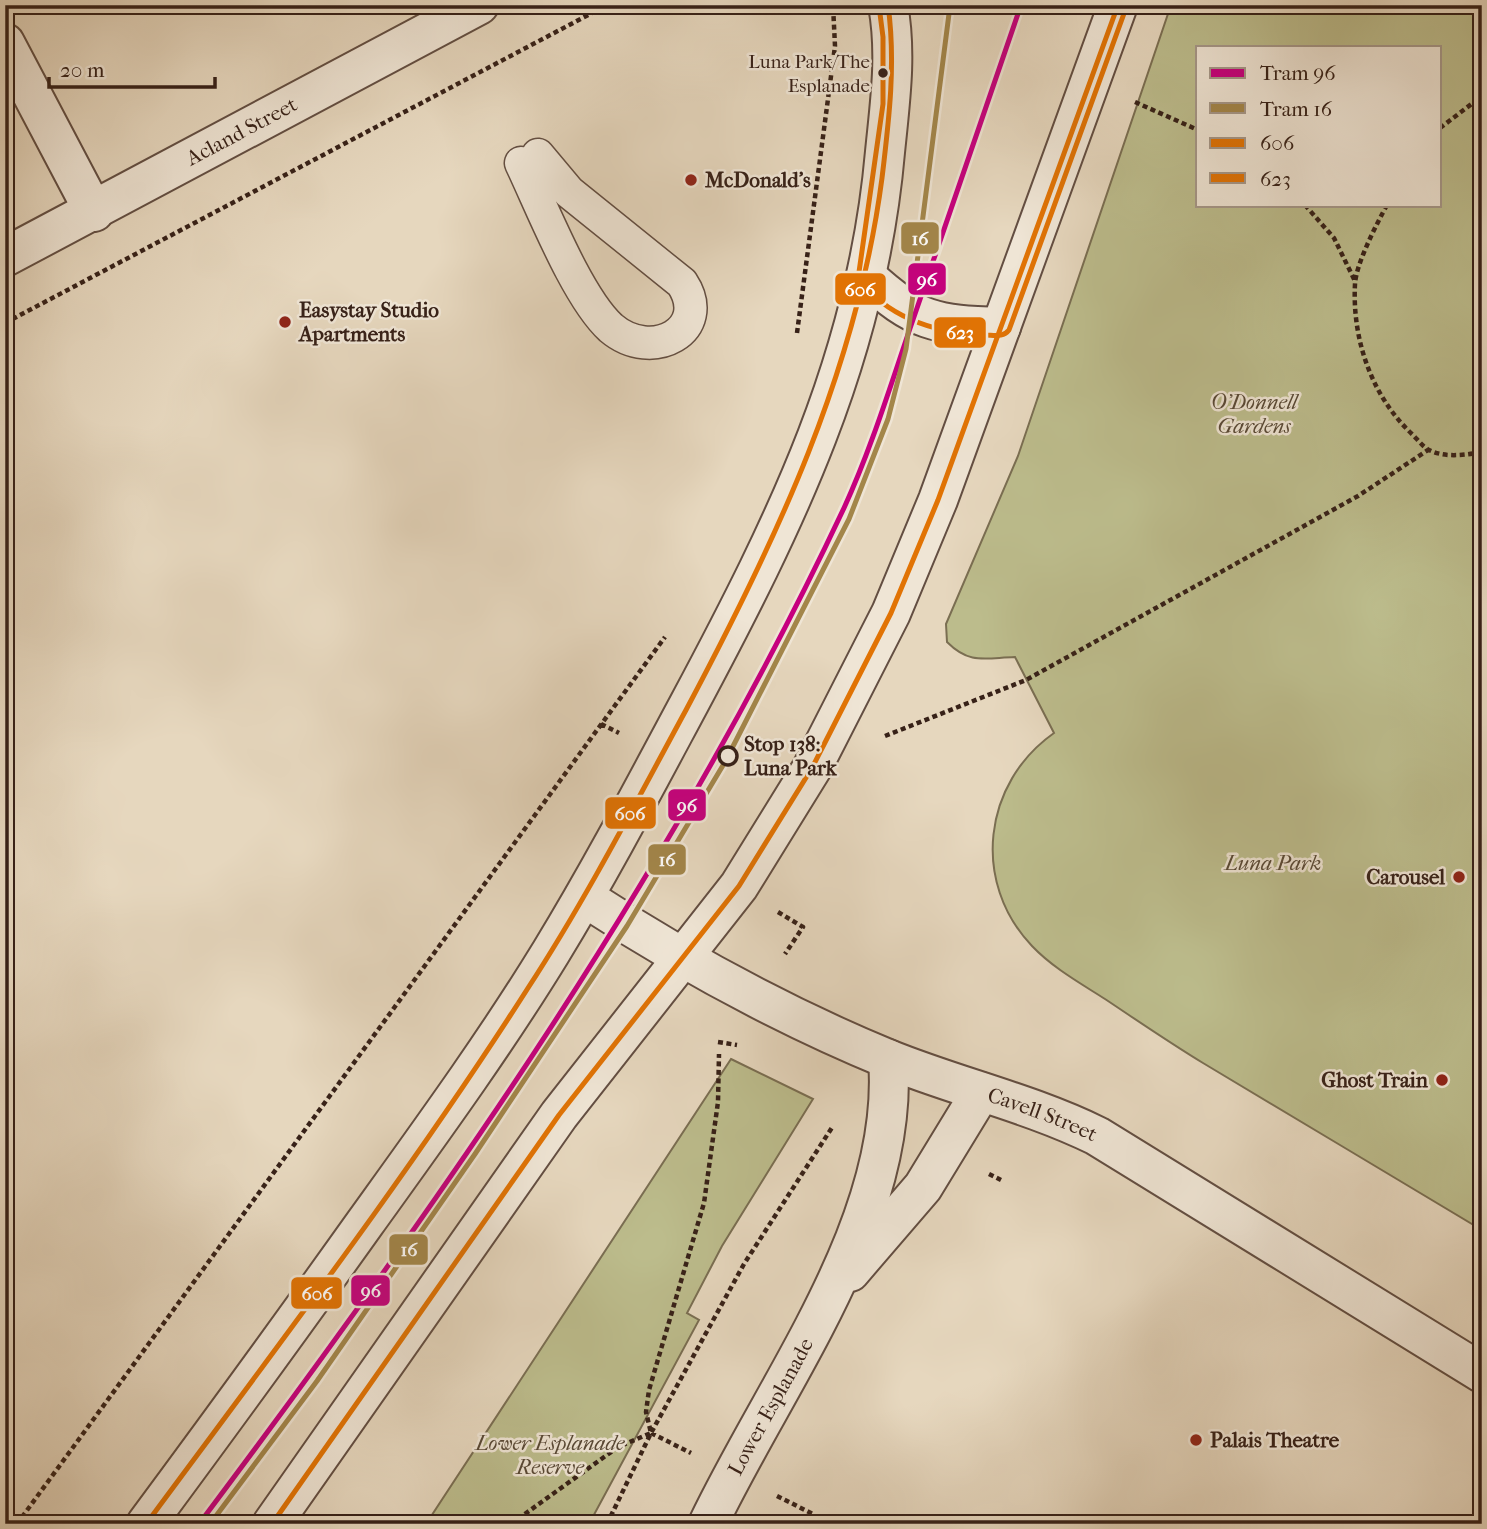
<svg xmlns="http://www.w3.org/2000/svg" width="1487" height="1529" font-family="'IM FELL French Canon',serif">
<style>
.green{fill:#bcbc8c;stroke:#7a6e52;stroke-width:2;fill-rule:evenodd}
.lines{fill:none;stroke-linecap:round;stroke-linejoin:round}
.service-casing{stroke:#634e42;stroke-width:35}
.pedestrian-casing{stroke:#634e42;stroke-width:42}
.minor-casing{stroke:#634e42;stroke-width:42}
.tertiary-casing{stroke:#634e42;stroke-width:42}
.path{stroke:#372118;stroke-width:4.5;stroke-dasharray:5 3.5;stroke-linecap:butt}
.service{stroke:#efe5d5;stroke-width:32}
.pedestrian{stroke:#efe5d5;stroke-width:38}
.minor{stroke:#efe5d5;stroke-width:38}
.tertiary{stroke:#efe5d5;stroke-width:38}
.bus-1-casing{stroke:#efe5d5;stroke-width:10}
.bus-2-casing{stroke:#efe5d5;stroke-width:10}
.bus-1{stroke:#e17304;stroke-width:5}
.bus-2{stroke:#e17304;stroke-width:5}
.tram-1-casing{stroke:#efe5d5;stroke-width:10}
.tram-2-casing{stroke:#efe5d5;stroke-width:10}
.tram-1{stroke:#c6007e;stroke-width:5}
.tram-2{stroke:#a3864a;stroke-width:5}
.bus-dot{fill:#372118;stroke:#efe5d5;stroke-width:2.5}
.poi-dot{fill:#8f2418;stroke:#efe5d5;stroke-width:2.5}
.stop-dot{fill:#efe5d5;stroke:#372118;stroke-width:3.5}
.labels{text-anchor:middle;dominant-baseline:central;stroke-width:5;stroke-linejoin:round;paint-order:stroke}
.bus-label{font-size:19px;fill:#372118;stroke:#efe5d5;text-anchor:end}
.street-label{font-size:21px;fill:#372118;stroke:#efe5d5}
.poi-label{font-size:21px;font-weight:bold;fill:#372118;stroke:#efe5d5;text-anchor:start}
.park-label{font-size:21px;font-style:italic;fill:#584835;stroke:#efe5d5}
.stop-label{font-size:21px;font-weight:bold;fill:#372118;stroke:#efe5d5;text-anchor:start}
.line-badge{stroke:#efe5d5;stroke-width:2.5}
.badge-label{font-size:19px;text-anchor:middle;font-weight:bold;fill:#fff}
</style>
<rect width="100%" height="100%" fill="#e6d7be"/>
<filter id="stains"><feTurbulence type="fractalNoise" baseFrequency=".00286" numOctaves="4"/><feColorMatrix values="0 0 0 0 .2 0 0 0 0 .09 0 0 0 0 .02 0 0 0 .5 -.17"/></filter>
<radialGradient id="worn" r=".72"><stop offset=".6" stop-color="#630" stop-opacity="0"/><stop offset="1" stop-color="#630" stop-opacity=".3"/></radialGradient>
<path class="green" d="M1171 5H1482V1230C1389 1174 1296 1119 1203 1063 1170 1043 1138 1021 1105 999 1080 983 1053 968 1032 946 971 882 983 783 1054 733L1015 657C985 658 970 665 947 642L946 624 1018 456ZM1198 47H1440V205H1198Z
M731 1059 813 1099 722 1246 687 1313 699 1320 589 1524H426Z"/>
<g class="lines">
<defs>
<path id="service" d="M521 163C542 207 577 297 611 328 652 363 713 330 682 283L569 192 538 155"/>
<g id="pedestrian">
<path d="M850 1272 923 1187 981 1092"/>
<path id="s1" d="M708 1524C775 1383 901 1221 888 1059"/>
</g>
<g id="minor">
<path d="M5 43 94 212"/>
<path id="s2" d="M5 257 479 5"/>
</g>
<g id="tertiary">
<path d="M866 276C916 322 935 325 1001 327"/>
<path id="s3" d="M584 897C681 960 781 1015 888 1059 957 1087 1030 1103 1097 1136L1482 1373"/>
<path d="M146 1524C220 1424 293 1324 365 1223 429 1134 494 1045 551 952 601 870 645 786 690 702 786 522 867 358 885 152 890 102 897 54 888 5"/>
<path d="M272 1524 559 1115 739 886 812 768 891 613 938 500 1118 5"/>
</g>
</defs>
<use href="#service" class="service-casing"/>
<use href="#pedestrian" class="pedestrian-casing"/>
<use href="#minor" class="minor-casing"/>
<use href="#tertiary" class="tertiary-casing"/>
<path class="path" d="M1135 102 1198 130
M1440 128 1482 96
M1305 205 1334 238 1355 281
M1387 205C1377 223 1356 264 1355 284 1352 340 1372 397 1413 435 1418 440 1423 447 1429 450 1445 458 1465 455 1482 452
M5 323 607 5
M797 333 835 46 833 5
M601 724 619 733
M885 736 1026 680 1358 496 1428 450
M778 912 803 927 785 954
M718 1042 737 1045
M989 1174 1001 1180
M651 1433 691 1453
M777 1496 813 1514
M17 1524 665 637
M511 1524 618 1447 651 1433 646 1412 649 1390 704 1203 718 1102 719 1054
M607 1524 651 1433 744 1264 833 1126"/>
<use href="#service" class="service"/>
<use href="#pedestrian" class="pedestrian"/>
<use href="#minor" class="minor"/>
<use href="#tertiary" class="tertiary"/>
<defs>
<path id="bus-1" d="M146 1524C276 1348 410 1173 528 988 586 899 635 804 686 710 776 541 857 370 882 178 889 120 896 63 888 5
M272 1524 559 1115 739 886 812 768 891 613 938 500 1118 5"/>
<path id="bus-2" d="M879 6 883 37V104L858 279C889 318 936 333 984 335 994 335 1003 338 1009 330L1126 8"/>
</defs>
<use href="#bus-1" class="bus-1-casing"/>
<use href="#bus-2" class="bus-2-casing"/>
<use href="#bus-1" class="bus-1"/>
<use href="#bus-2" class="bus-2"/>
<defs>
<path id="tram-1" d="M199 1524C440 1203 673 872 844 508 873 445 893 377 916 311 951 209 986 107 1021 5"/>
<path id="tram-2" d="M210 1524 317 1381 475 1154 627 926 725 762 849 519 888 419 906 349 950 6"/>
</defs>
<use href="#tram-1" class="tram-1-casing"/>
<use href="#tram-2" class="tram-2-casing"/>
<use href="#tram-1" class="tram-1"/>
<use href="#tram-2" class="tram-2"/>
</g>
<circle class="bus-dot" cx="883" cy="73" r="6"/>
<g class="poi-dot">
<circle cx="691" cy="180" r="7"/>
<circle cx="285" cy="322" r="7"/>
<circle cx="1459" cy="877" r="7"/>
<circle cx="1442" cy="1080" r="7"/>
<circle cx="1196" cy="1440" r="7"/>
</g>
<circle class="stop-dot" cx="728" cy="756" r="9"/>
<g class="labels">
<g class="bus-label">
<text x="870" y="62">Luna Park/The<tspan x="870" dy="24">Esplanade</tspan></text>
</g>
<g class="street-label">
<text stroke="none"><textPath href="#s2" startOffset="268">Acland Street</textPath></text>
<text stroke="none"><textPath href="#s3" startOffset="509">Cavell Street</textPath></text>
<text stroke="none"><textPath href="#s1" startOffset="133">Lower Esplanade</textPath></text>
</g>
<g class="poi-label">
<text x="705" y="180">McDonald's</text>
<text x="299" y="310">Easystay Studio<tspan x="299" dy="24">Apartments</tspan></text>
<text x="1445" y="877" text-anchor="end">Carousel</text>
<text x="1428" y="1080" text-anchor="end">Ghost Train</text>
<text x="1210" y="1440">Palais Theatre</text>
</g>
<g class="park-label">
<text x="1254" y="402">O'Donnell<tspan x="1254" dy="24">Gardens</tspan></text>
<text x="1273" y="863">Luna Park</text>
<text x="550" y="1443">Lower Esplanade<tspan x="550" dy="24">Reserve</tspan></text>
</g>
<g class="stop-label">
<text x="744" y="744">Stop 138:<tspan x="744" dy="24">Luna Park</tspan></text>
</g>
</g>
<g class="line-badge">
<rect x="900" y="221" width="40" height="34" rx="7" fill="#a3864a"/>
<rect x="907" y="262" width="40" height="34" rx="7" fill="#c6007e"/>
<rect x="834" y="272" width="53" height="34" rx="7" fill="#e17304"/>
<rect x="933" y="316" width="54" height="33" rx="7" fill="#e17304"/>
<rect x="667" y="788" width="40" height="34" rx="7" fill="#c6007e"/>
<rect x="604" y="796" width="53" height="34" rx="7" fill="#e17304"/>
<rect x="647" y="843" width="40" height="33" rx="7" fill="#a3864a"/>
<rect x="388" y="1233" width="41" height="33" rx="7" fill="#a3864a"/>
<rect x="350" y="1274" width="41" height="33" rx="7" fill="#c6007e"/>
<rect x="290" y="1276" width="53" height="34" rx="7" fill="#e17304"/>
</g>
<g class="badge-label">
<text x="920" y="245">16</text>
<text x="927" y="286">96</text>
<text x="860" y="296">606</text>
<text x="960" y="339">623</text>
<text x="687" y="812">96</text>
<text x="630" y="820">606</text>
<text x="667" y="866">16</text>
<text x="409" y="1256">16</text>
<text x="371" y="1297">96</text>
<text x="317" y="1300">606</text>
</g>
<rect width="1487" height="1529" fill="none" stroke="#e6d7be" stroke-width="28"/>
<rect x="7" y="7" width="1473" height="1515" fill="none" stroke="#372118" stroke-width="3.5"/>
<rect x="14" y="14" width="1459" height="1501" fill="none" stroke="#372118" stroke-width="2"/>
<rect x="1196" y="46" width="245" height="161" fill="#efe5d5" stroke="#a59789" stroke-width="2"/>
<rect x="1210" y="68" width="35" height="10" fill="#c6007e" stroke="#a59789" stroke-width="2"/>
<text x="1260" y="80" font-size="21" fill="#372118">Tram 96</text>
<rect x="1210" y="103" width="35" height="10" fill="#a3864a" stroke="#a59789" stroke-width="2"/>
<text x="1260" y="116" font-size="21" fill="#372118">Tram 16</text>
<rect x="1210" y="138" width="35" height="10" fill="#e17304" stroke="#a59789" stroke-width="2"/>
<text x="1260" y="150" font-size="21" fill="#372118">606</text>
<rect x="1210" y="173" width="35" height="10" fill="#e17304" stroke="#a59789" stroke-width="2"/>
<text x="1260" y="186" font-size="21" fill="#372118">623</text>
<path d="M49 77v10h166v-10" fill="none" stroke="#372118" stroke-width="3.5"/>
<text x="60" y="77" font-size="21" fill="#372118" stroke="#efe5d5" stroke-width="5" paint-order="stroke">20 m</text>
<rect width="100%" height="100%" filter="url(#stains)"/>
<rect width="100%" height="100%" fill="url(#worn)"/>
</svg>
